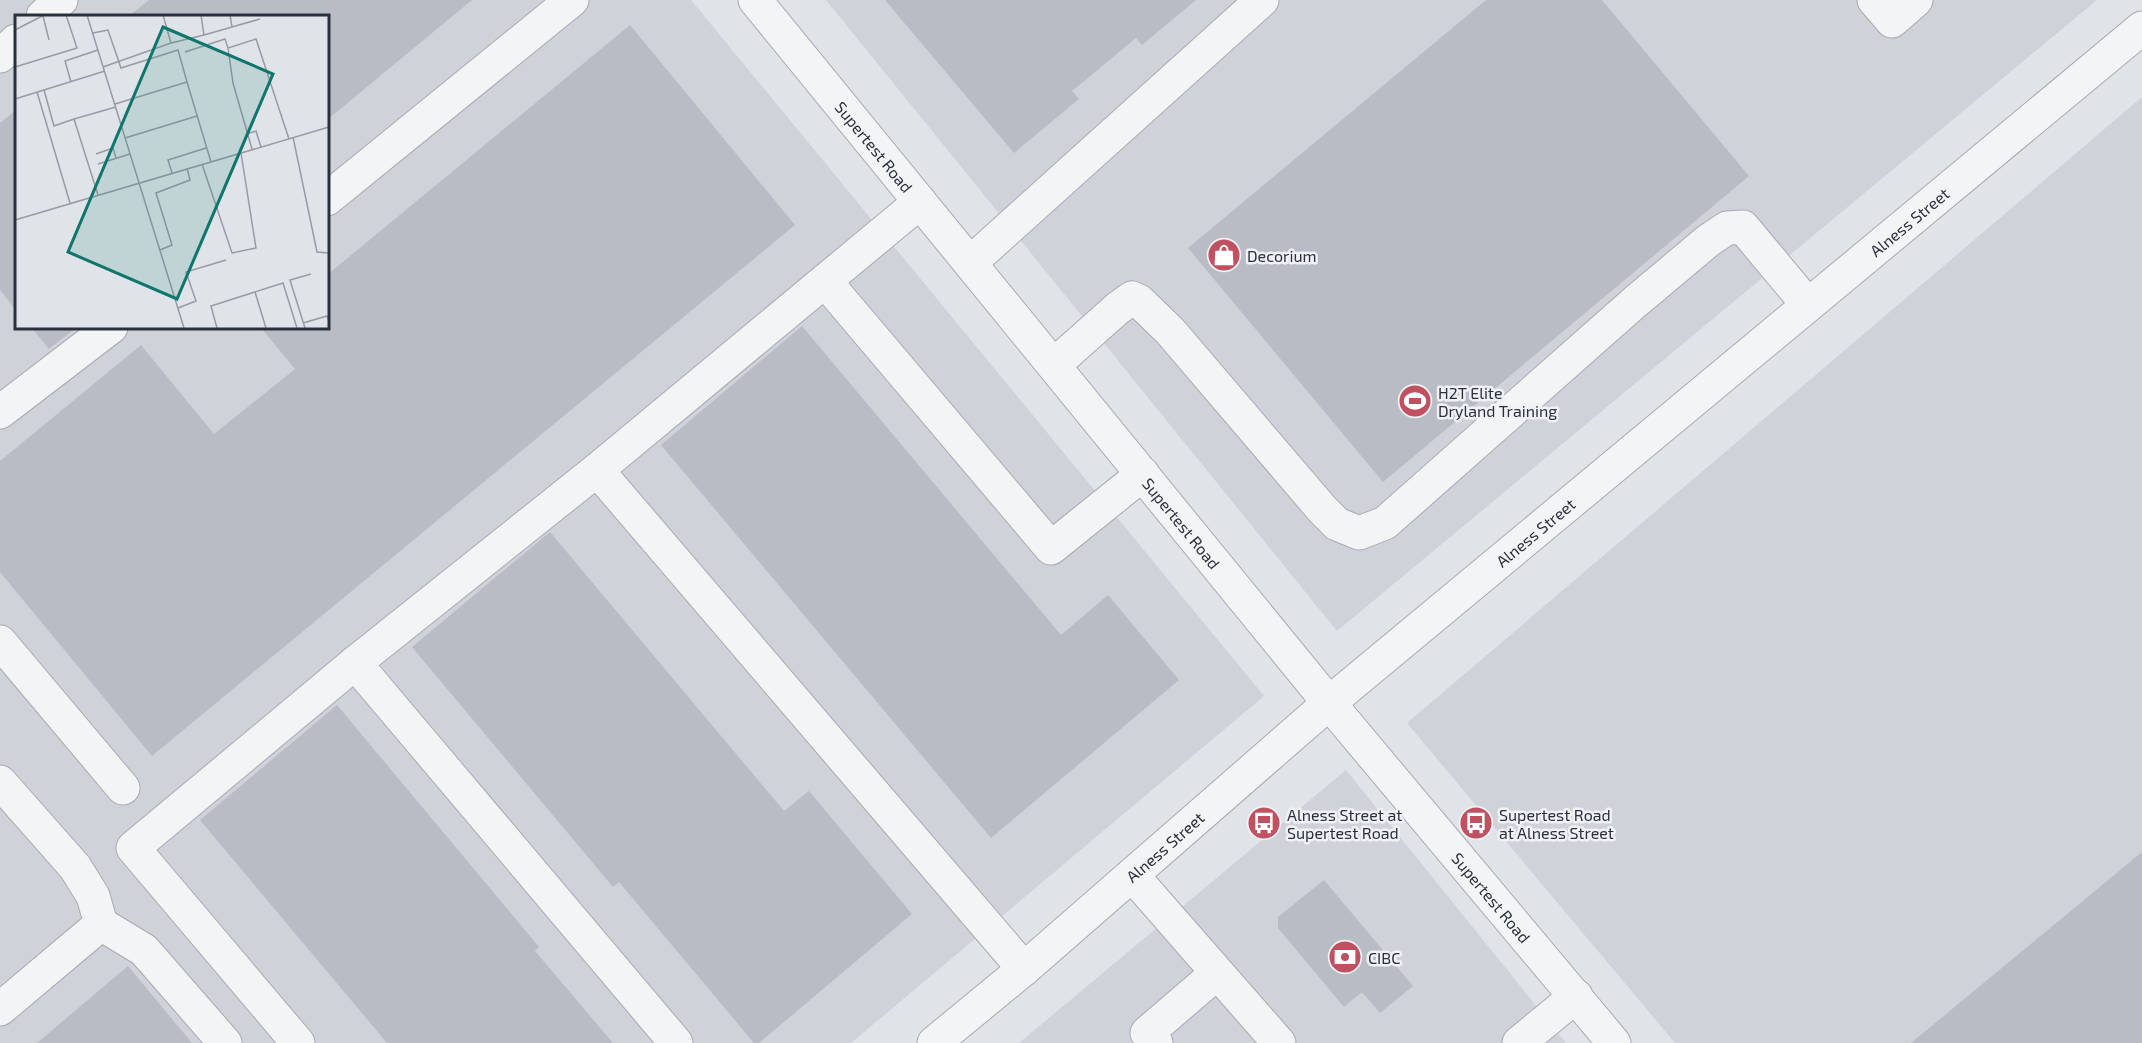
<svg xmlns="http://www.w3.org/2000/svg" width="2142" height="1043" font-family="'Exo 2',sans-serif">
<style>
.built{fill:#cfd2d9;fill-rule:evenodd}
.building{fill:#b8bcc4}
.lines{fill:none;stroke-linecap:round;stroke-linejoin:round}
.minor-casing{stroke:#a6aab1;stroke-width:35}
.minor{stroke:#f3f4f6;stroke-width:33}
.labels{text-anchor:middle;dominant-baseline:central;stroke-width:5;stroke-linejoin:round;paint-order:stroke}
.street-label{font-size:16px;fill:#2a313d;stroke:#f0f2f5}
.poi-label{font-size:16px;fill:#2a313d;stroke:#f0f2f5;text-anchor:start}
.inset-road{fill:none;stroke:#979ca4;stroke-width:1.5}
.view{fill:#0f766e;fill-opacity:0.15;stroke:#0f766e;stroke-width:3}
.inset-edge{fill:none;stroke:#2a313d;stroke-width:3}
</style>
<rect width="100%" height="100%" fill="#e0e3e8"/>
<path class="built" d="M0 0H691L1264 696 851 1043H0ZM16 16H327V327H16Z
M826 0H2097L1337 631Z
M2142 97V1043H1675L1407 723Z
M1346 770 1566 1043H1019Z"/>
<path class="building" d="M149 0H472L327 120V16H129Z
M885 0H1196L1142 45 1136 38 1072 91 1079 99 1014 153Z
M1486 0H1602L1749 176 1383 482 1188 248Z
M630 25 795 225 152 756 0 572V461L141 345 214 434 295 369 262 329 264 327H327V275Z
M16 110V310L0 290V123Z
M802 326 1061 635 1108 595 1179 680 991 838 661 445Z
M31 327H77L49 349Z
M550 532 784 811 809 791 912 914 759 1043H754L619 882 613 887 412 647Z
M337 705 539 947 535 951 613 1043H387L200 820Z
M2142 852V1043H1911Z
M1324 880 1413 986 1380 1013 1362 992 1344 1007 1278 928V917Z
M128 966 192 1043H37Z"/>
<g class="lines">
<defs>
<g id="minor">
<path id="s1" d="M755 0 1329 703 1614 1043"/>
<path d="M1874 0 1892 21 1916 0"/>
<path d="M43 16 61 0"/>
<path d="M0 56 16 41"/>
<path d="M327 199 572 0"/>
<path d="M970 263 1262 0"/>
<path d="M825 281 1051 548 1143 474"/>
<path d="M1054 365 1118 308 1132 298 1139 301 1170 331 1322 509 1337 524 1359 533 1385 523 1635 302 1709 240 1727 228 1743 227 1808 305"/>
<path d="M0 412 111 327"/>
<path d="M597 470 1024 969"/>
<path d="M0 642 123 788"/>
<path d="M355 663 597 470 920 202"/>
<path d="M0 782 75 867 93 896 101 924 0 1009"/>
<path d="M1132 875 1279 1043"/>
<path d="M101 924 144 950 225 1043"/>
<path d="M298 1043 133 848 355 663 676 1043"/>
<path id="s2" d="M934 1043 1024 969 1329 703 2142 28"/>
<path d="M1156 1043 1147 1033 1217 973"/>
<path d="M1519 1043 1576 996"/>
</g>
</defs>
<use href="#minor" class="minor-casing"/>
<use href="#minor" class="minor"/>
</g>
<defs>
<symbol id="shop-disc" viewBox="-11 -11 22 22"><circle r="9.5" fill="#c05161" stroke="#f0f2f5"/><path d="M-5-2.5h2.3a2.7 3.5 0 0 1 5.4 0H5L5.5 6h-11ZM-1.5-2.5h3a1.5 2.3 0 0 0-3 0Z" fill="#fff"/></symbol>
<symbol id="stadium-disc" viewBox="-11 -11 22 22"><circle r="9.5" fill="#c05161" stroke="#f0f2f5"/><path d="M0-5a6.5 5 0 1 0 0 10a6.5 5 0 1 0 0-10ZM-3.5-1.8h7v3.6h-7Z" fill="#fff"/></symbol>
<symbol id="bus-disc" viewBox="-11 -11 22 22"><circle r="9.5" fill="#c05161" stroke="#f0f2f5"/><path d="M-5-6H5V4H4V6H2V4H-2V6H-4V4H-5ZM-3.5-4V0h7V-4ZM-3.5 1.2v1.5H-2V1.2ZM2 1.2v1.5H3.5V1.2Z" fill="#fff"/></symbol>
<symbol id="bank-disc" viewBox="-11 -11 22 22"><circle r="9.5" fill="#c05161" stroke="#f0f2f5"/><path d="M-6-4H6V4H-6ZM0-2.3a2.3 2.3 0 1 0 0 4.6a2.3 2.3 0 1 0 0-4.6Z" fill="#fff"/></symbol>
</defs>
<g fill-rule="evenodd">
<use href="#shop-disc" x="1205" y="236" width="38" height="38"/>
<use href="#stadium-disc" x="1396" y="382" width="38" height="38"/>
<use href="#bus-disc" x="1245" y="804" width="38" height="38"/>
<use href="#bus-disc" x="1457" y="804" width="38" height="38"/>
<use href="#bank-disc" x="1326" y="938" width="38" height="38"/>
</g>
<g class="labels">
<g class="street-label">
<text stroke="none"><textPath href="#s1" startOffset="189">Supertest Road</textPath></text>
<text stroke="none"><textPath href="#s2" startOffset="1275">Alness Street</textPath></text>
<text stroke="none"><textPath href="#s1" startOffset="675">Supertest Road</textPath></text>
<text stroke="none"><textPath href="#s2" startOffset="789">Alness Street</textPath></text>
<text stroke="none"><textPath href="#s2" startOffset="303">Alness Street</textPath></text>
<text stroke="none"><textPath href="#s1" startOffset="1161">Supertest Road</textPath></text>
</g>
<g class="poi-label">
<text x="1247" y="255">Decorium</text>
<text x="1438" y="392">H2T Elite<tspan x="1438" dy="18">Dryland Training</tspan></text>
<text x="1287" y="814">Alness Street at<tspan x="1287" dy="18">Supertest Road</tspan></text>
<text x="1499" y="814">Supertest Road<tspan x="1499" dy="18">at Alness Street</tspan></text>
<text x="1368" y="957">CIBC</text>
</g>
</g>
<g transform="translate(15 15)">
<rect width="314" height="314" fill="#e0e3e8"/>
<path class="inset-road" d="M72 0 169 313M148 0 156 28 189 20M186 0 189 20 217 12M215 0 217 12 245 4M28 1 34 25M0 15 29 0M78 18 93 15 106 53 163 35 172 67 100 89M170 37 210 24 213 33M0 52 62 33 51 0M88 52 156 28M56 67 50 46 83 35M172 67 196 147M29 75 39 111 59 104M22 77 55 188M0 84 90 56M232 119 241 116 246 132M278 122 302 237 314 238M110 123 182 101M237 134 218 68 213 33 241 24 274 124M81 139 98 133 101 143M83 149 115 139M187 149 217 238 241 233 226 138M157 158 153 145 191 133M83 180 59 104 101 92M0 205 314 112M145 235 157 230 141 178 175 165 172 153M240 277 251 313M163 293 181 286 171 257 211 245M288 308 312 301 314 306M202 313 196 291 268 268 282 313M290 313 275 265 296 259"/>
<path class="view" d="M148 12 258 59 162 284 53 237Z"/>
<rect width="314" height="314" class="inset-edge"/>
</g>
</svg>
